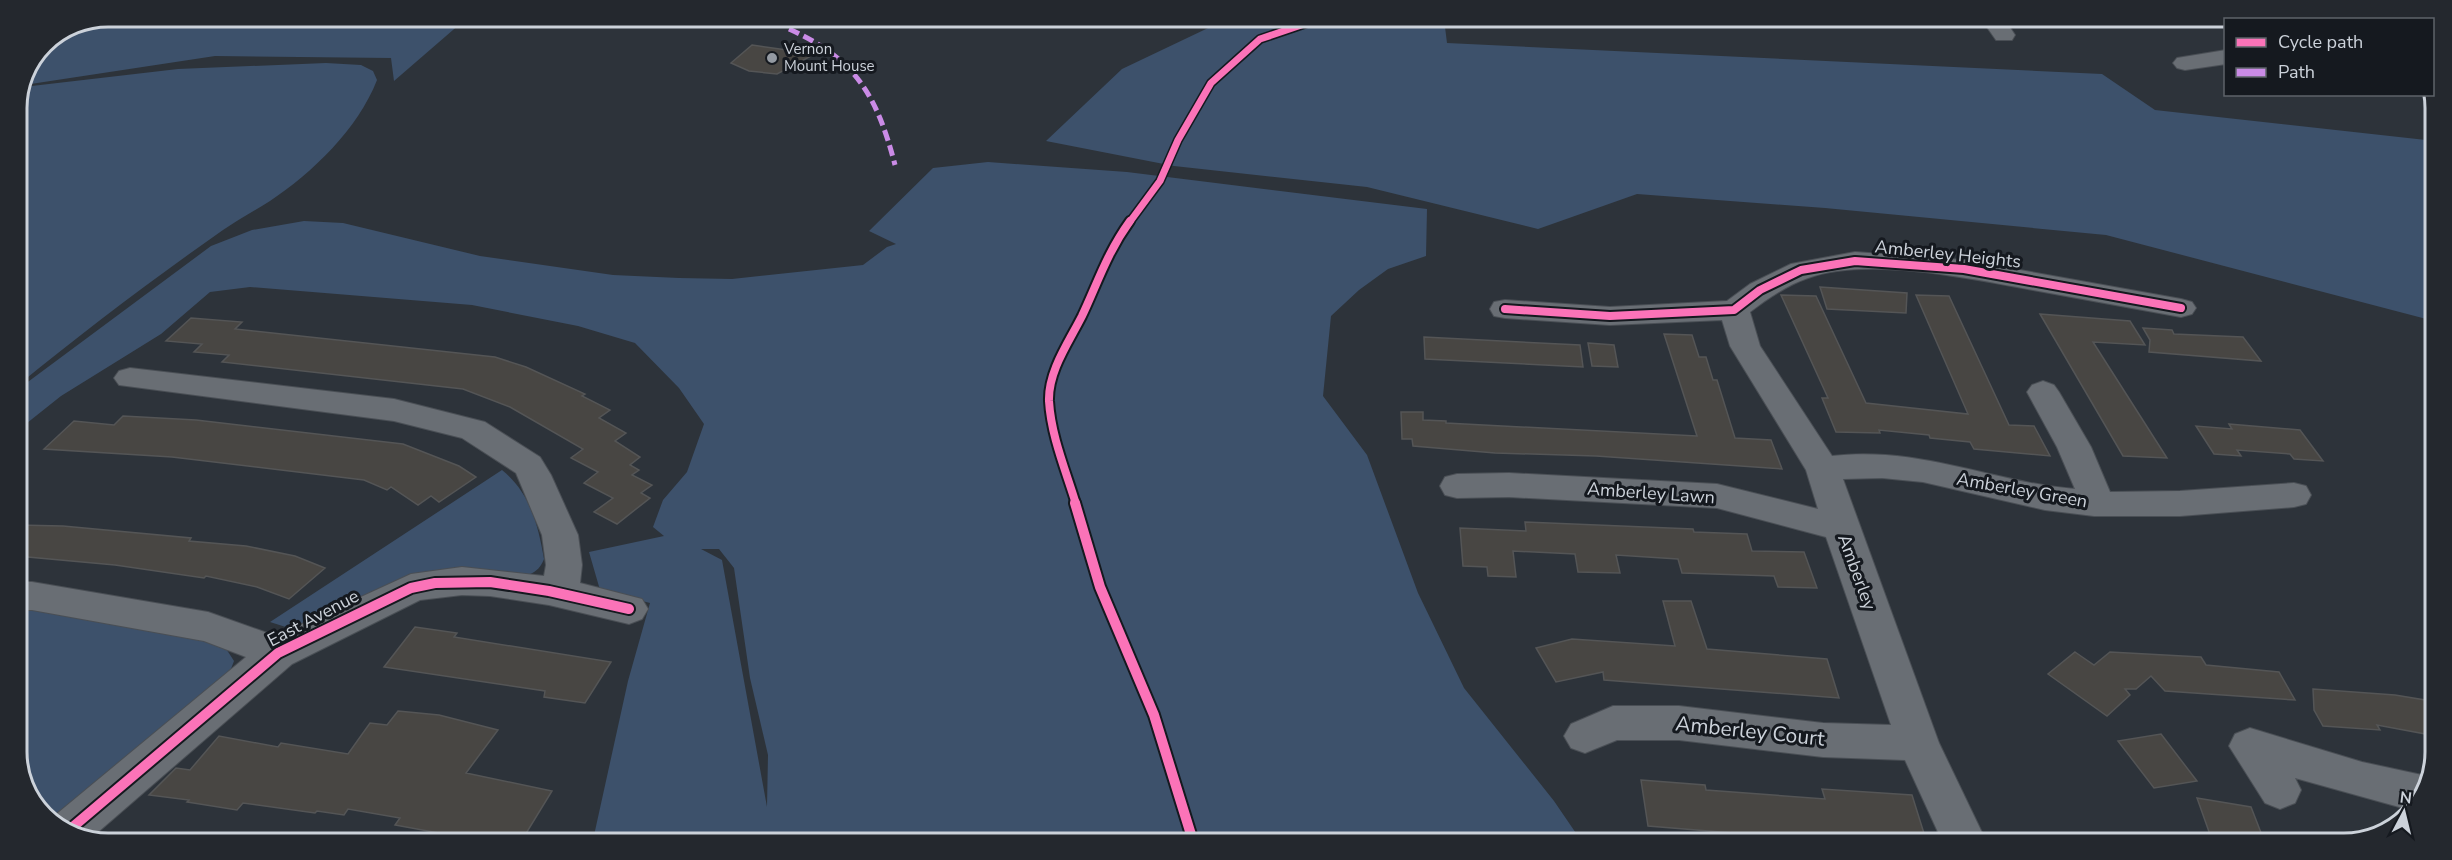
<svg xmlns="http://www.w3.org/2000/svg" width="2452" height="860" font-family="'Nunito Sans',sans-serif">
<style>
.green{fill:#3d516b;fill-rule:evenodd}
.building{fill:#484643;stroke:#545556;stroke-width:1.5}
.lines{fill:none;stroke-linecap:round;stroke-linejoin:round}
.minor-casing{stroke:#4a4f55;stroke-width:2}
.minor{fill:#696e74;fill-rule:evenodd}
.quiet{stroke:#ca8be6;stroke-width:5;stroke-dasharray:11 5;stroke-linecap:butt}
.cycleway-far2-casing{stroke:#15191f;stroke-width:10}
.cycleway-far1-casing{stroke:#15191f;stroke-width:12}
.cycleway-casing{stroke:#15191f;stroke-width:14}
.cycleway-far2{stroke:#fb73b8;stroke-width:7}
.cycleway-far1{stroke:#fb73b8;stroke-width:8}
.cycleway{stroke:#fb73b8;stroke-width:10}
.poi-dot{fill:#949aa2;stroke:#15191f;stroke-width:2}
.labels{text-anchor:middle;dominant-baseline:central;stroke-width:6;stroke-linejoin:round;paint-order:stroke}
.far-poi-label{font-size:15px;fill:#ccd2da;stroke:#15191f;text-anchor:start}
.street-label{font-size:18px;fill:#ccd2da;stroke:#15191f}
.near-street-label{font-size:21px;fill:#ccd2da;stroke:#15191f}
.rim{fill:none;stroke:#ccd2da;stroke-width:3}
</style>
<rect width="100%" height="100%" fill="#2d333a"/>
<path class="green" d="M108 17H468L394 81 391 58 215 56 24 85 43 43Z
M1227 19H1444L1447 43 2102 74 2155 110 2435 141 2434 321 2106 235 1825 208 1637 194 1538 229 1367 187 1174 166 1046 141 1122 69Z
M326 63 361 65 373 71 377 80C358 129 312 173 270 201 254 211 238 220 223 230 153 279 83 332 17 386V102L23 87 178 69Z
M988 162 1127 172 1427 209 1426 256 1388 269 1359 290 1331 316 1323 396 1367 455 1418 593 1464 688 1554 801 1582 842 593 840 628 681 650 603 600 590 589 552 664 536 653 527 663 500 687 472 704 424 679 388 635 343 578 326 472 305 250 287 210 292 161 334 61 396 17 431V390L211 246 252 230 304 221 343 223 480 256 613 275 679 278 732 279 863 265 887 247 896 244 869 231 933 168ZM701 549H719L734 568 750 678 768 755 767 807 722 560Z
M502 470C530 493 538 524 544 559 538 575 526 576 510 577L292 629 270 622Z
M17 609 41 611 223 644 234 661 229 674 54 822 36 808 17 759Z"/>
<path class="building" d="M752 45 815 54 777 74 749 71 731 63Z
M1820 287 1907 293 1906 313 1827 309Z
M1781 295 1816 296 1866 403 1968 414 1916 295 1949 296 2009 425 2034 426 2050 456 1974 449 1970 442 1930 438 1929 435 1879 430 1880 433 1836 432 1822 398H1828Z
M2040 314 2130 321 2145 345 2093 342 2167 458 2123 456Z
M191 318 242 322 235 329 495 357 526 367 585 394 582 396 610 410 599 418 626 433 615 441 640 457 630 465 639 470 632 475 652 485 641 493 650 498 617 524 594 512 613 498 584 483 598 472 571 458 583 449 510 407 463 389 222 362 229 355 194 352 202 344 166 341Z
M2143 328 2172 330 2174 334 2243 337 2261 361 2149 352 2150 340Z
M1664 334 1692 335 1699 357H1706L1713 380H1717L1735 438 1771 440 1782 469 1596 456 1495 453 1413 446 1412 439H1402L1401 412H1423V420L1446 421V423L1697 436Z
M1424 337 1580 345 1583 367 1425 359Z
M1588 343 1614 345 1618 367 1592 366Z
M123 416 196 420 403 444 459 466 476 477 439 502 431 496 418 505 391 487 387 490 364 480 172 457 44 449 74 421 114 425Z
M2229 424 2300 430 2323 461 2294 459 2290 454 2237 450 2241 456 2214 454 2196 426 2232 429Z
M1525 522 1693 529 1694 532 1747 534 1752 551 1804 552 1817 588 1778 587 1774 576 1682 573 1678 559 1616 555 1620 573 1578 572 1575 554 1513 551 1516 577 1488 576 1487 567 1463 566 1460 528 1526 531Z
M17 525 63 526 191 538 189 541 246 546 295 556 325 568 289 599 257 587 206 576 204 578 115 565 17 556Z
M1663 601H1691L1707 649 1827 659 1839 698 1604 680 1603 672 1556 682 1536 648 1572 639 1675 646Z
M415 627 457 633 454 637 611 662 585 703 544 697 545 691 384 667Z
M2075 652 2094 665 2110 652 2201 657 2206 665 2279 672 2295 700 2165 691 2151 676 2136 689H2125L2130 695 2107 716 2048 674Z
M2313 689 2395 695 2431 701V735L2377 725 2380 730 2323 726 2314 710Z
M398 711 439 715 498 730 466 773 552 791 522 840H477L395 825 400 818 348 809 344 815 317 811 315 813 243 803 237 810 187 802 189 800 149 795 176 768 190 770 219 736 278 747 281 743 348 754 370 723 387 725Z
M2161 734 2197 781 2154 788 2118 741Z
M1641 780 1705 785 1706 790 1825 799 1822 789 1912 795 1927 843 1788 842 1746 839 1745 834 1648 826Z
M2197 798 2251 807 2265 843H2213Z"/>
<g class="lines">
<defs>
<path id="minor" d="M1453 19H1475L1472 27H1456Z
M1982 20H2005L2015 35 2012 40H1996Z
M2226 50V64L2185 70 2177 68 2173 63 2177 58Z
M1855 252 1964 260 2181 299 2192 302 2196 308 2192 314 2181 317C2132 308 2083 299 2033 290 1971 279 1869 256 1808 278 1787 285 1767 299 1750 312L1760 346 1832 456C1921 446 1991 482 2075 489L2057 447 2027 392 2032 385 2043 381 2054 385 2059 392 2091 447 2110 492 2180 491 2294 483 2306 486 2311 495 2306 504 2294 507 2180 516H2094L2045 510 1923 482 1882 478 1843 479 1939 743 1987 843H1943L1905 760 1823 757 1679 740H1617L1585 753 1571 748 1564 736 1571 724 1613 706H1679L1823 723 1891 725 1826 537 1717 508 1509 497 1457 498 1445 495 1440 486 1445 477 1457 474 1509 473 1717 484 1818 509 1806 470 1730 346 1722 320 1610 325 1505 318 1494 316 1490 309 1494 302 1505 300 1610 307 1727 301 1750 284 1791 264Z
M130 368 394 399 485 422 540 457 551 475 578 535 582 565 580 583 642 599 648 609 642 619 629 624 549 605 490 596 462 595 420 600 292 664 90 839H79L52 820 53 817 246 657 204 641 32 610H17V582H32L208 612 276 636 411 574 462 567 544 576 546 565 542 535 516 473 462 438 394 421 119 385 114 378 119 371Z
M2250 728 2362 762 2422 775 2431 779V781L2410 810 2295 778 2301 790 2295 803 2280 809 2265 803 2229 746 2235 734Z"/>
</defs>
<use href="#minor" class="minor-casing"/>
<use href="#minor" class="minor"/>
<path class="quiet" d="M789 29C856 59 877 96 895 165"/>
<defs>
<path id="cycleway-far2" d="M1129 223 1160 181 1178 140 1211 83 1260 39 1319 19"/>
<path id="cycleway-far1" d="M1505 309 1610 316 1734 310 1760 290 1801 270 1855 261 1964 269 2181 308
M1076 504C1066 471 1051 436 1049 401 1048 371 1069 342 1082 316 1098 282 1107 253 1130 221"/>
<path id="cycleway" d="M1075 503 1100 587 1154 715 1193 841
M68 831 278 653 411 588 435 583 490 582 549 591 629 609"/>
</defs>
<use href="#cycleway-far2" class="cycleway-far2-casing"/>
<use href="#cycleway-far1" class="cycleway-far1-casing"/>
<use href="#cycleway" class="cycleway-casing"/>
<use href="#cycleway-far2" class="cycleway-far2"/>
<use href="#cycleway-far1" class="cycleway-far1"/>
<use href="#cycleway" class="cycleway"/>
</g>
<circle class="poi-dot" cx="772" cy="58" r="6"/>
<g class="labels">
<g class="far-poi-label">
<text x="784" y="49">Vernon<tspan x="784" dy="17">Mount House</tspan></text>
</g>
<g class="street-label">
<text transform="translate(1948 254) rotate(6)">Amberley Heights</text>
<text transform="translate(2022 490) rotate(10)">Amberley Green</text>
<text transform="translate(1651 493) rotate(4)">Amberley Lawn</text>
<text transform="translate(1857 572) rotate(70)">Amberley</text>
<text transform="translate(313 618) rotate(-28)">East Avenue</text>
</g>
<g class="near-street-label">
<text transform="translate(1750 731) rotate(6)">Amberley Court</text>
</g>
</g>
<path d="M0 0H2452V860H0ZM108 27H2344A81 81 0 0 1 2425 108V752A81 81 0 0 1 2344 833H108A81 81 0 0 1 27 752V108A81 81 0 0 1 108 27Z" fill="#24282e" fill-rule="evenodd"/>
<path class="rim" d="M108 27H2344A81 81 0 0 1 2425 108V752A81 81 0 0 1 2344 833H108A81 81 0 0 1 27 752V108A81 81 0 0 1 108 27Z"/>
<rect x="2224" y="18" width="210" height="78" fill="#15191f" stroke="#5e636a" stroke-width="1.5"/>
<rect x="2236" y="38" width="30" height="9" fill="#fb73b8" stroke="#5e636a" stroke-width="1.5"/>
<text x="2278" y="48" font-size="18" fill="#ccd2da">Cycle path</text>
<rect x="2236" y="68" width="30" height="9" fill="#ca8be6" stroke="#5e636a" stroke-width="1.5"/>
<text x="2278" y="78" font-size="18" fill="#ccd2da">Path</text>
<g transform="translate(2404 812) rotate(7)" stroke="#15191f" stroke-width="4.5" paint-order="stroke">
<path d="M0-4.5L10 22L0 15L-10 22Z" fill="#ccd2da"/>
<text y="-9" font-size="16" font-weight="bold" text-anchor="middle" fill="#ccd2da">N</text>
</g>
</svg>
